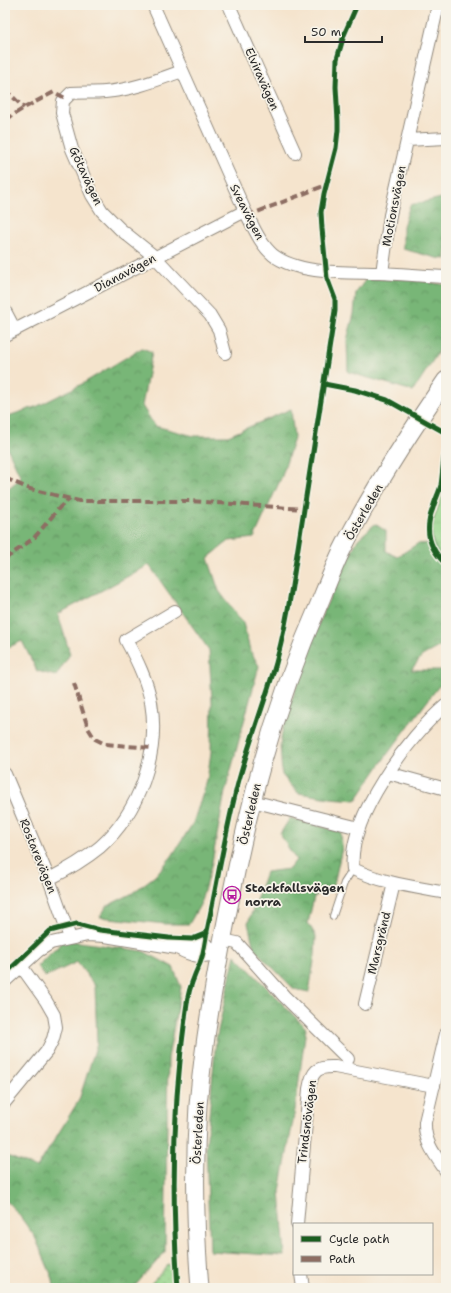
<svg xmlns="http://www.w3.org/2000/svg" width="451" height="1293" font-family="'Shantell Sans',sans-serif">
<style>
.grass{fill:url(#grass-dots);stroke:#60805b}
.forest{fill:url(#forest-crowns);stroke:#527051}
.park{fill:url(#park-tufts);stroke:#60805b}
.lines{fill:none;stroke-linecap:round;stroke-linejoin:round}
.lane-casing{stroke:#90887c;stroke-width:8}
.street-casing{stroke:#90887c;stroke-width:14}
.secondary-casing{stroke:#90887c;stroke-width:19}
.lane{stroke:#fff;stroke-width:6}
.street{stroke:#fff;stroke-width:12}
.secondary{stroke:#fff;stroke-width:17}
.quiet{stroke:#8d6e63;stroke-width:4;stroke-dasharray:8 4;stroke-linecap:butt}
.cycleway-casing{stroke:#f7f3e8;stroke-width:8}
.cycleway{stroke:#1b5e20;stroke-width:5}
.labels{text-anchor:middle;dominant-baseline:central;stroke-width:3.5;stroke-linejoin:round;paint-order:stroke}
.street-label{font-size:12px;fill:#2b2b2b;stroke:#f7f3e8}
.poi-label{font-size:12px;font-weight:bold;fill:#2b2b2b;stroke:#f7f3e8;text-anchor:start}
</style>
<defs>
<pattern id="grass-dots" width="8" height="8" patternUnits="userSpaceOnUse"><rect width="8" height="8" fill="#96d58b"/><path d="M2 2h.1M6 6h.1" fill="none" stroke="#81b778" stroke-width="1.8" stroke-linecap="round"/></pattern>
<pattern id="forest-crowns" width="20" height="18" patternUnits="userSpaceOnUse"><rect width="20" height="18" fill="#78b677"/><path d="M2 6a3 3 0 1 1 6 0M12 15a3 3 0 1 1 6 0" fill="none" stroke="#639462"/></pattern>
<pattern id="park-tufts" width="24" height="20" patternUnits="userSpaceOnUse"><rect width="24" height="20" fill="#96d58b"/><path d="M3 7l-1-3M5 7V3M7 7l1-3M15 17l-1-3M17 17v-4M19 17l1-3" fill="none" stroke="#81b778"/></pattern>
</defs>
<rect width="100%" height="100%" fill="#f7f3e8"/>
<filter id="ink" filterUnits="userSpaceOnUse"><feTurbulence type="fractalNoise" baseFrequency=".025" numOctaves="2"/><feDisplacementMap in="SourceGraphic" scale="8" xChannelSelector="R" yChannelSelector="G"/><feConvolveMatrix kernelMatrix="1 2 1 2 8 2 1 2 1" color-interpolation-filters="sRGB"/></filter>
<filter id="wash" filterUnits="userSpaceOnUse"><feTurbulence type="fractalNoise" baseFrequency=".012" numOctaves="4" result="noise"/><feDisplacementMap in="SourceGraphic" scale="16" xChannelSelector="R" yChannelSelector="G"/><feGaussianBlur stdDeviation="0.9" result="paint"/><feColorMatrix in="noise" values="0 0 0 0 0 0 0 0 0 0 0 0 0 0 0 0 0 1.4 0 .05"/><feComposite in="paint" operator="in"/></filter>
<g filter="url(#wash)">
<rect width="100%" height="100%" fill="#f5e4cd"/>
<path class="grass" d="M168 1265H172L173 1288H147Z"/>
<path class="forest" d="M446 197V259L437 258 403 249V226L410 205Z
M366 279H412L446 285V340L413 391 348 372 347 340 354 314 356 293Z
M142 348 152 352 142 406 155 426 194 436H228L291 409 294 438 282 476 254 538 229 541 208 558 219 591 243 623 250 650 259 666 225 792 212 862 200 905 189 924H165L100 917 107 906 131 894 155 876 172 856 193 823 207 781 211 752 212 702 209 650 149 565 58 614 70 654 56 676 37 671 22 641 5 649V491L21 478 6 445 5 417 38 406 82 384Z
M446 471V645H442L422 656 411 670H446V681L438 687 386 756 356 800 330 798 298 793 282 775 280 745 284 722 321 617 343 569 358 539 375 524 386 531V551L397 557 417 544 433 543 431 532 432 523 444 491Z
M290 818 341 832 342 848 334 884 314 897 308 923 316 936 315 955 309 992 294 989 254 949 248 923 266 872 289 869 296 860 280 834Z
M65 940 143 951 173 967 181 987 168 1058 165 1252 133 1288H54L53 1279 35 1237 19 1215 5 1199V1155L37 1168 79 1100 97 1043 95 986 77 962 45 977 37 966Z
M235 955 306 1028 295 1110 280 1191 285 1256 210 1251 206 1148 216 1040Z"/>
<path class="park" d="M446 471V561C421 537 435 519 443 492 445 485 445 478 446 471Z"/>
</g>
<g filter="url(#ink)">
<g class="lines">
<defs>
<path id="lane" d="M333 916 344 883 353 869"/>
<path id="street" d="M153 5 245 211C253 226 260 244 273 255 299 275 347 272 379 273 401 274 424 276 446 277
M229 5 295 153
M182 71C157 80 132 90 105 92 93 93 82 92 71 93L63 101 62 113 72 149 92 195 102 211 120 229 155 257 210 315 219 330 225 353
M407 140 446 138
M382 273 390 215 438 5
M5 311 15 330
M5 335 245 211
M446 705C409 736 347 818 353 869 382 883 415 887 446 893
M388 773 446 789
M5 774 49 879 70 938
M252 801 359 828
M49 879C67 870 84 860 100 847 139 812 160 754 151 702 147 680 137 660 126 640L175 611
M222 940 237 943 284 996 348 1059
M177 948C193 957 201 958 219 953
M5 981 38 951 51 943 88 935 105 936 177 948 205 944 219 953
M365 1004 394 883
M446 1034 425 1122C424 1142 435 1155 446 1171
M5 1102 47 1051 53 1039 56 1027 54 1015 46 1001 21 966
M297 1224 309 1089C312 1071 317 1066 335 1067L434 1086
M301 1274 303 1288"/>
<path id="secondary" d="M200 1288C195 1227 194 1166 198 1105 205 1027 220 949 236 872 241 849 246 825 252 802 269 732 293 663 322 597 328 582 334 567 341 552 371 492 408 435 446 380"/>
</defs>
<use href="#lane" class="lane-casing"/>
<use href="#street" class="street-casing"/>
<use href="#secondary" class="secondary-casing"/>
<use href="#lane" class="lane"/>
<use href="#street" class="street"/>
<use href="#secondary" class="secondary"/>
<path class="quiet" d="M5 89 24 108
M5 120 24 108 54 92 65 98
M247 216 326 185
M5 478 30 489 79 501H190L304 509
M5 559 34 538 60 507 70 499
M74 683 88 728 95 739 105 744 151 748"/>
<defs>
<path id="cycleway" d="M324 384 355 390 387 400 446 433
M446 448C443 460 443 472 441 485 439 493 435 500 433 508 424 530 428 548 446 564
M5 974 50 931 77 924 100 930 169 938 192 939 207 933
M178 1288C171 1191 173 1093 188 997 190 985 195 974 200 963 204 953 205 942 207 931 217 883 225 834 237 787 248 745 264 705 276 663 283 637 288 612 292 586L335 311V299L327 278 322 229 321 212 324 194 336 148 338 130V121L336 87 337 59 344 35 357 5"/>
</defs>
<use href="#cycleway" class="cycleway-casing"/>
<use href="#cycleway" class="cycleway"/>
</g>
</g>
<defs>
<symbol id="bus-ring" viewBox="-11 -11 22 22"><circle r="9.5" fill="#f7f3e8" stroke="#b5179e" stroke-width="1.5"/><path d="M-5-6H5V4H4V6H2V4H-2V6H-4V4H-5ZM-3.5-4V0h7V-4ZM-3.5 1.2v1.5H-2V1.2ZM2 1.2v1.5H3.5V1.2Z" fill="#b5179e"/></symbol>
</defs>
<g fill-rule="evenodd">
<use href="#bus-ring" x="222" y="885" width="20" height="20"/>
</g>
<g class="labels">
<g class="street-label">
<text transform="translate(262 79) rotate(66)">Elviravägen</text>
<text transform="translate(86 176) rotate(65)">Götavägen</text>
<text transform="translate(394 206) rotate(-79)">Motionsvägen</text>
<text transform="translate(247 212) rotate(63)">Sveavägen</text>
<text transform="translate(125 273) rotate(-28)">Dianavägen</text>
<text transform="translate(364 512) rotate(-60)">Österleden</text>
<text transform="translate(250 814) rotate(-77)">Österleden</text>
<text transform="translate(38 856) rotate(68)">Rostarevägen</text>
<text transform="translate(379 943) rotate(-76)">Marsgränd</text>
<text transform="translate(307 1122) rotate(-83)">Trindsnövägen</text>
<text transform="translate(198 1133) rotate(-87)">Österleden</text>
</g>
<g class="poi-label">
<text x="245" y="888">Stackfallsvägen<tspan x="245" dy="14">norra</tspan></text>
</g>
</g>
<rect width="451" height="1293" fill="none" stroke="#f7f3e8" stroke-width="20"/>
<rect x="293" y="1223" width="140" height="52" fill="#f7f3e8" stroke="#a5a39c"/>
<rect x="301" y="1236" width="20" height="6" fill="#1b5e20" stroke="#a5a39c"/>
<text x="329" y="1243" font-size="12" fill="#2b2b2b">Cycle path</text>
<rect x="301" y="1256" width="20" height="6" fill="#8d6e63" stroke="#a5a39c"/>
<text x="329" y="1263" font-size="12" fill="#2b2b2b">Path</text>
<path d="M305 36v6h77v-6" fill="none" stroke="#2b2b2b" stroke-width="2"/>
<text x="311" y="36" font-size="12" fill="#2b2b2b" stroke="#f7f3e8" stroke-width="3" paint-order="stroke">50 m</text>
</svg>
